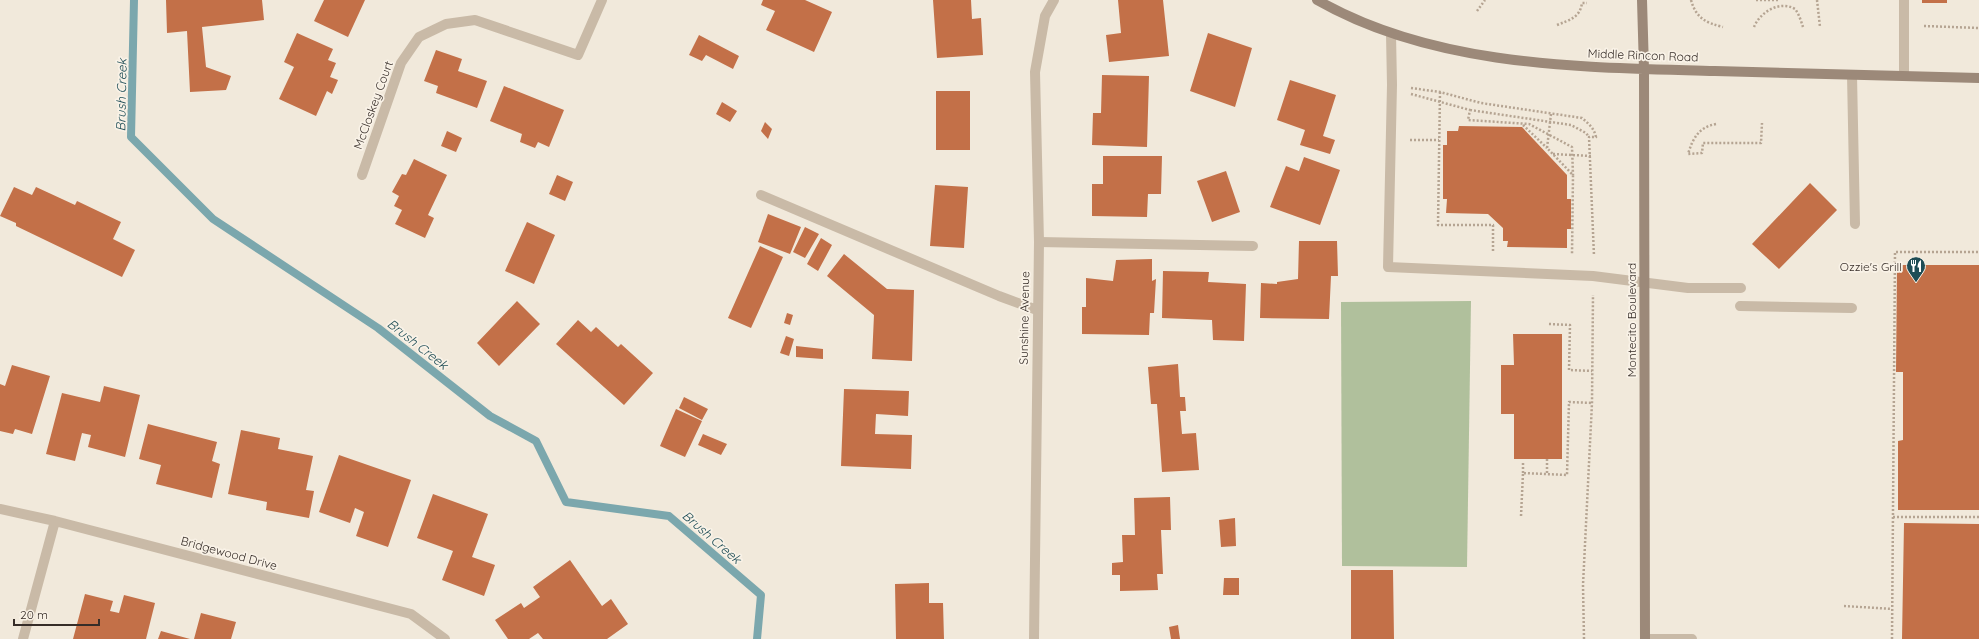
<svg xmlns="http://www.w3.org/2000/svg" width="1979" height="639" font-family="Quicksand,sans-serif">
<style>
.green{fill:#b0c09c}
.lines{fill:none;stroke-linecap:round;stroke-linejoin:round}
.stream{stroke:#7ba7ad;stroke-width:8}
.building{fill:#c37048}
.path{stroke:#b5a492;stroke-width:2.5;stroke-dasharray:2 2;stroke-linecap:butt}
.lane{stroke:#c9baa7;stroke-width:10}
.street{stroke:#c9baa7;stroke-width:10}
.secondary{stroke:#9c8979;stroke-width:10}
.labels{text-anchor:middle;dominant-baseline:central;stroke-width:3.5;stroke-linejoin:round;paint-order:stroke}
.street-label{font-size:12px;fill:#362d28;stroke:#f9f2e7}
.poi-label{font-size:12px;fill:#362d28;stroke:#f9f2e7;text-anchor:end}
.water-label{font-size:13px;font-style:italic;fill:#1e4d56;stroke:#f9f2e7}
</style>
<rect width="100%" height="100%" fill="#f1e9db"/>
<path class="green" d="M1471 301 1467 567 1342 566 1341 302Z"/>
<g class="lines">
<path class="stream" d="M134 0 131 137 213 219 378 328 490 416 536 441 566 502 669 516 761 595 757 639"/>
</g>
<path class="building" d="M166 0H262L264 20 202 27 206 67 231 76 226 90 190 92 187 31 167 33Z
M324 0H365L348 37 314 21Z
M763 0H805L832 12 814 52 766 30 775 11 761 5Z
M933 0H971L972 19 981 18 983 55 937 58Z
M1118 0H1163L1169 56 1109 62 1106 35 1121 33Z
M1922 0H1947V3H1922Z
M297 33 333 49 328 60 336 63 330 77 338 80 332 94 327 91 316 116 279 99 294 67 284 62Z
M1208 33 1252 48 1235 107 1190 91Z
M699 35 739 56 733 69 706 55 702 61 689 55Z
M436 50 462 59 458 71 487 81 477 108 436 93 438 86 424 81Z
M1102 75 1149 76 1147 147 1092 145 1093 113H1101Z
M1290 80 1336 95 1323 136 1335 140 1330 154 1300 145 1305 130 1277 120Z
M504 86 564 110 549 147 538 142 535 148 520 142 522 134 490 121Z
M936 91H970V150H936Z
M722 102 737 111 730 122 716 114Z
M765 122 772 129 768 139 761 131Z
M1459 126 1522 127 1567 175V199H1571V229H1567V248L1507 247 1508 241H1503V228L1488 214 1446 213 1447 199H1443V145H1447V131H1458Z
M447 131 462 138 456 152 441 146Z
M1103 156H1162L1161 194H1148L1147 217 1092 216V184H1103Z
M1304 157 1340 170 1320 225 1270 207 1286 166 1299 171Z
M414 159 447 175 428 215 434 218 425 238 395 224 402 210 394 206 399 196 392 192 402 174 406 175Z
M1226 171 1240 212 1212 222 1197 181Z
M557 175 573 182 565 201 549 194Z
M1810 183 1837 210 1779 269 1752 244Z
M935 185 968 187 964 248 930 246Z
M14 187 32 195 36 187 75 205 77 201 121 222 113 239 135 250 122 277 16 226V223L0 216Z
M768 214 801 227 790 254 758 242Z
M527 222 555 235 534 284 505 271Z
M805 227 819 234 805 258 793 252Z
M821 238 832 245 818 271 807 264Z
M1299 241H1337L1338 276H1331L1329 319 1260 318 1261 283 1277 284V282L1298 279Z
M760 246 783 257 751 328 728 318Z
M844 254 887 289 914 290 912 361 872 359 874 315 827 276Z
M1152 259V281L1156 279 1154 313H1150L1149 335 1082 334V307H1086V278L1113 281 1116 260Z
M1897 265H1979V510H1898V441L1903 440V372H1896Z
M1163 271 1209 272 1208 282 1246 284 1244 341 1213 340 1212 320 1162 318Z
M517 301 540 324 499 366 477 343Z
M787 313 793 315 790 325 784 323Z
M578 320 591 332 596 327 618 347 621 344 653 373 624 405 556 344Z
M1513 334H1562V459H1514V414H1501V365H1514Z
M786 336 794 339 789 356 780 353Z
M796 346 823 349V359L796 357Z
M1178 364 1180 397H1185L1186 411H1180L1182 434 1196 433 1199 470 1162 472 1157 404H1151L1148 367Z
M12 365 50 376 32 434 15 429 13 434 0 431V384L5 386Z
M104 386 140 395 125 457 88 447 91 435 82 433 75 461 46 454 62 393 100 402Z
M844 389 909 391 908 416 876 414 875 434 912 435 911 469 841 466Z
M684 397 708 409 702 420 679 408Z
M676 409 702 421 685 457 660 446Z
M148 424 217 442 212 461 220 464 212 498 156 484 161 465 139 459Z
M241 430 280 438 278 449 313 456 306 490 314 491 309 518 266 510 267 502 228 494Z
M703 434 727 444 721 455 698 445Z
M339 455 411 480 388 547 356 536 364 512 355 508 350 523 319 512Z
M433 494 488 514 472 557 495 565 484 596 442 580 453 551 417 538Z
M1170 497 1171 530H1161L1163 574H1157L1158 590 1120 591V575H1112V563L1123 562 1122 535H1135L1134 498Z
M1235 518 1236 546 1221 547 1219 520Z
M1904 523 1979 524V639H1902Z
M570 560 602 606 611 599 628 624 607 639H543L538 633 529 639H508L495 620 521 603 524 608 540 597 533 587Z
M1351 570H1393L1394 639H1351Z
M1224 578H1239V595H1223Z
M929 583V603H943L944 639H896L895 584Z
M85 594 113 601 110 611 119 613 124 595 155 603 146 639H73Z
M201 613 236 622 231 639H194Z
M1178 625 1180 639H1171L1169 627Z
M161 631 190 639H158Z"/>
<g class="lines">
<path class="path" d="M1691 0C1696 18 1706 23 1723 27
M1756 0H1780
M1817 0 1820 27
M1477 11 1485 0
M1557 25C1569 20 1580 18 1582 3H1587
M1924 26 1979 28
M1754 27C1760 12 1780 0 1795 9 1799 14 1801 21 1803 27
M1411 88 1440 92 1481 103 1582 118C1589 124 1594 128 1596 137H1589L1594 256
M1440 92 1438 225H1493V253
M1411 94 1470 110 1468 120 1529 124 1572 147 1573 175
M1470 110 1571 125 1586 133 1589 137
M1551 114 1547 148 1573 175 1572 255
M1716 124C1699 127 1693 138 1688 154L1702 153 1703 143H1761L1762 123
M1523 125 1547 148
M1410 140H1439
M1553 154 1591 156
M1549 324 1570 325 1569 370 1592 371
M1547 459V474
M1523 473V461
M1521 516 1523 473 1567 475 1569 402 1592 403
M1893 517H1979
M1844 606 1892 609
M1584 639 1583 585 1592 403 1593 295
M1892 639 1895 252H1979"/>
<path class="lane" d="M1391 34 1392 85 1388 267 1593 276 1688 288H1741
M1852 75 1855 224
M1904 76V0
M1039 242 1253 246
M1740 306 1852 308
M1645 639H1692"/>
<path class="street" d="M362 175 401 63 419 37 446 24 475 20 578 55 602 0
M761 195 999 296 1037 310
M0 509 55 521 411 614 445 639
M23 639 55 521
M1034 639 1039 242 1035 72 1045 16 1054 0"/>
<path class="secondary" d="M1317 0C1436 68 1582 67 1715 71 1803 74 1891 76 1979 78
M1642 0 1644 69 1645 639"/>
</g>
<defs>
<symbol id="restaurant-pin" viewBox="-11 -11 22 30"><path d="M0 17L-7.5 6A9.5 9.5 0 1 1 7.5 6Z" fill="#1e4d56" stroke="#f9f2e7"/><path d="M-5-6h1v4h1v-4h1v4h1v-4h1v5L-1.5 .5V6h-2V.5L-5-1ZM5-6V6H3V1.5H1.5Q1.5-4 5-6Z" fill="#fff"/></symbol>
</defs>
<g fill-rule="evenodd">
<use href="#restaurant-pin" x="1905" y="255" width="22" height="30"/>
</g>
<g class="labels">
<g class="street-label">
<text transform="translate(1643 55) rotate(2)">Middle Rincon Road</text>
<text transform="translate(373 105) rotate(-70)">McCloskey Court</text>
<text transform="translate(1024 318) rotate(-89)">Sunshine Avenue</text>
<text transform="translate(1631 320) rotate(-90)">Montecito Boulevard</text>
<text transform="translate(229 553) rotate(15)">Bridgewood Drive</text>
</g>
<g class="poi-label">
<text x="1902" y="266">Ozzie's Grill</text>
</g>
<g class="water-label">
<text transform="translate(121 95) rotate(-89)">Brush Creek</text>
<text transform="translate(418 344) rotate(38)">Brush Creek</text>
<text transform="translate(712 537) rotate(41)">Brush Creek</text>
</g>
</g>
<path d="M14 619v6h85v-6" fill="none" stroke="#362d28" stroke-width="2"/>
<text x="20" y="619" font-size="12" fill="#362d28" stroke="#f9f2e7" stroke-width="3" paint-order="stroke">20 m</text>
</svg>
